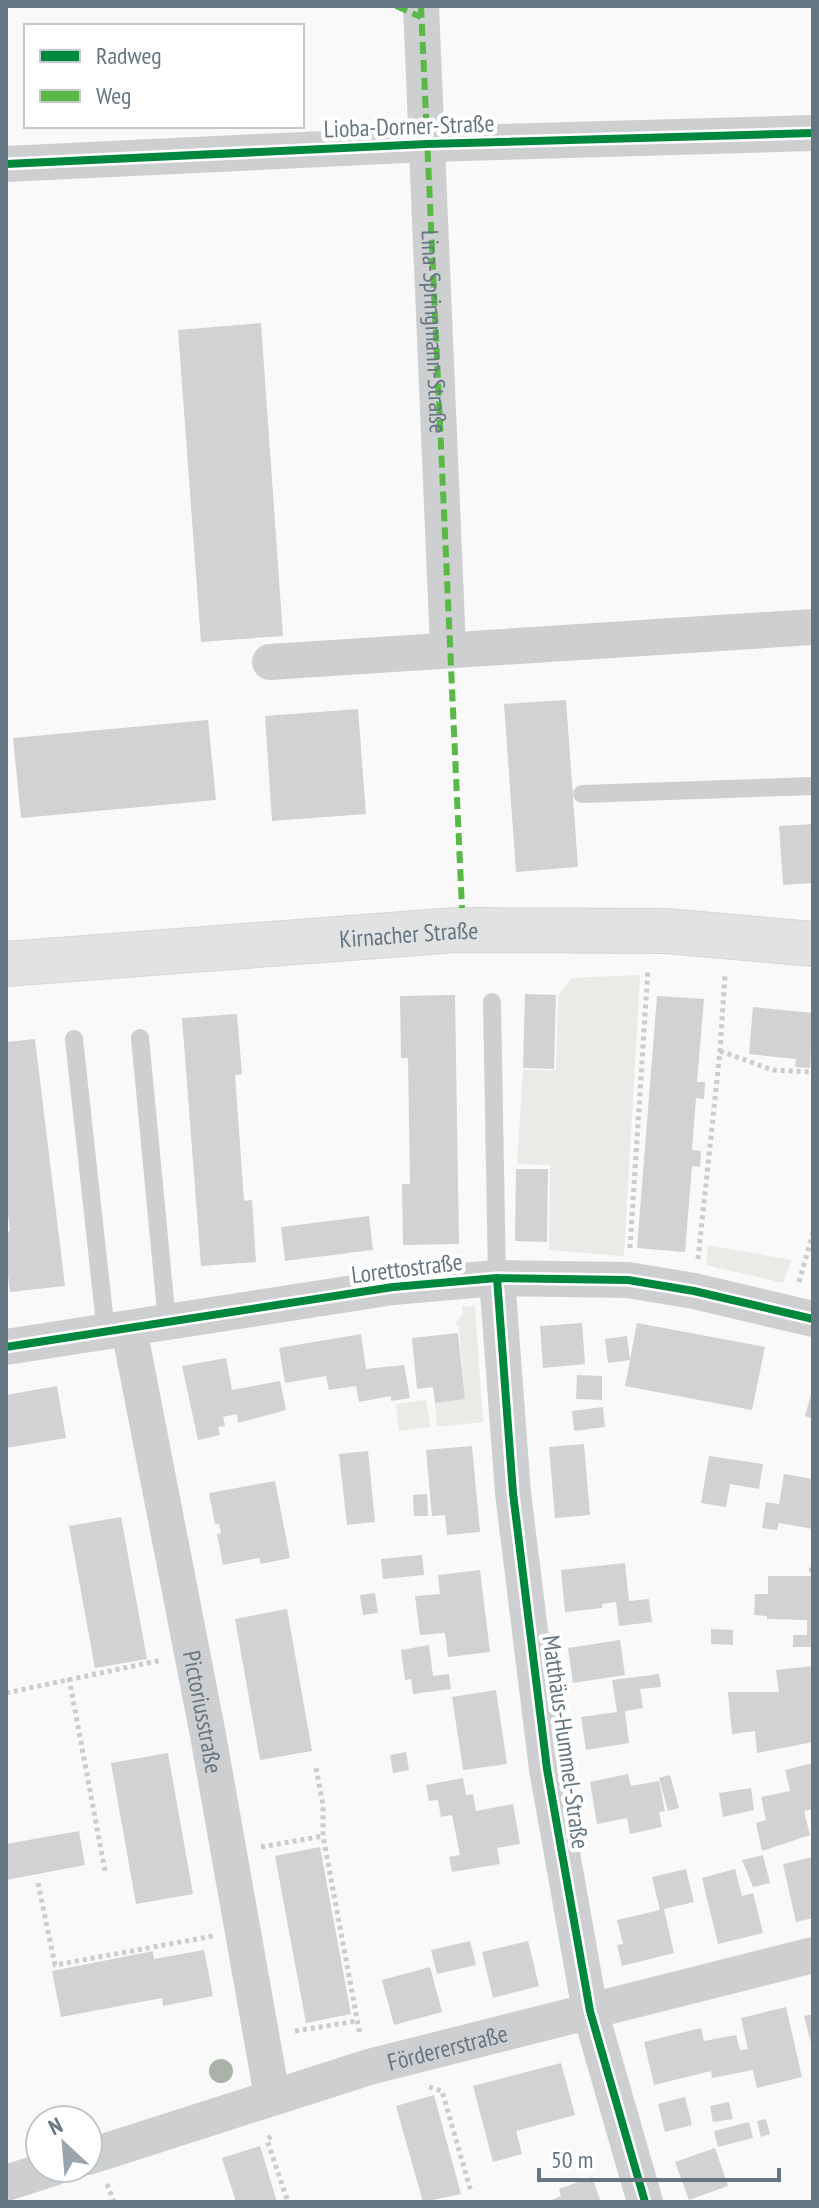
<svg xmlns="http://www.w3.org/2000/svg" width="819" height="2208" font-family="'PT Sans Narrow',sans-serif">
<style>
.green{fill:#e8ebe6}
.building{fill:#d0d2d3}
.lines{fill:none;stroke-linecap:round;stroke-linejoin:round}
.secondary-casing{stroke:#d5d6d7;stroke-width:46}
.path{stroke:#cbcccd;stroke-width:5;stroke-dasharray:4 4;stroke-linecap:butt}
.lane{stroke:#cecfd0;stroke-width:18}
.street{stroke:#cecfd0;stroke-width:36}
.secondary{stroke:#e1e2e2;stroke-width:44}
.quiet{stroke:#58b947;stroke-width:6;stroke-dasharray:12 6;stroke-linecap:butt}
.cycleway-casing{stroke:#fff;stroke-width:13}
.cycleway{stroke:#00873e;stroke-width:8}
.tree{fill:#a9b3a7}
.labels{text-anchor:middle;dominant-baseline:central;stroke-width:8;stroke-linejoin:round;paint-order:stroke}
.street-label{font-size:24px;fill:#657683;stroke:#fff}
</style>
<rect width="100%" height="100%" fill="#f9f9f9"/>
<path class="green" d="M640 975 624 1256 549 1250 550 1165 517 1164 523 1070H556L558 996 571 978Z
M708 1245 792 1260 783 1283 706 1265Z
M462 1306 475 1307 483 1422 437 1427 435 1403 465 1399 459 1326 455 1323 463 1314Z
M426 1400 431 1427 399 1431 396 1404Z"/>
<path class="building" d="M261 323 283 636 201 642 178 330Z
M566 700 578 867 516 872 504 704Z
M358 709 366 814 272 821 265 716Z
M208 720 216 800 21 818 13 738Z
M813 824V883L783 885 779 826Z
M525 994 556 995 554 1069 523 1068Z
M455 995 459 1244 403 1245 402 1184H410L408 1058H401L400 996Z
M657 996 704 999 697 1082H705L704 1099 696 1098 692 1150 701 1151 700 1167 692 1166 685 1252 637 1248Z
M753 1007 813 1013 810 1068 795 1067 796 1059 749 1054Z
M237 1014 242 1074 235 1075 244 1201 252 1200 256 1262 201 1266 182 1018Z
M35 1039 65 1286 10 1292 6 1259V1232L10 1231 6 1198V1042Z
M516 1169H548L547 1242 515 1241Z
M369 1216 373 1250 285 1261 281 1227Z
M582 1323 585 1364 543 1368 540 1326Z
M637 1323 765 1347 752 1410 625 1386 630 1360 608 1363 605 1339 627 1336 630 1360Z
M458 1333 465 1399 435 1403 433 1387 417 1389 412 1338Z
M361 1334 366 1369 404 1365 410 1398 391 1401V1396L359 1402 356 1386 329 1390 326 1376 285 1383 279 1348Z
M226 1358 232 1390 280 1381 286 1410 238 1423 237 1414 223 1417 225 1426 218 1427 220 1435 198 1440 182 1366Z
M577 1375 602 1376V1400L576 1399Z
M57 1386 66 1438 6 1448V1395Z
M812 1391H813V1419L805 1416Z
M603 1407 605 1427 574 1431 572 1411Z
M584 1444 590 1515 555 1518 549 1447Z
M472 1446 480 1532 447 1535 445 1515 432 1516 426 1450Z
M368 1451 375 1522 347 1525 339 1454Z
M709 1456 763 1464 759 1489 730 1484 726 1507 701 1503Z
M784 1474 813 1479V1529L779 1523 777 1530 762 1528 766 1502 779 1504Z
M275 1481 290 1558 261 1564 259 1558 223 1565 217 1534 221 1533 219 1524H215L209 1493Z
M427 1494 428 1516H414L413 1495Z
M121 1517 147 1659 95 1668 69 1526Z
M422 1555 424 1575 383 1579 381 1559Z
M625 1563 629 1601 649 1599 652 1622 619 1626 616 1602 602 1604V1608L565 1612 561 1570Z
M480 1570 490 1652 448 1657 445 1633 420 1635 415 1596 440 1594 438 1575Z
M768 1576H813V1647H793V1635H807V1620L767 1619V1616L754 1615 755 1594H768Z
M375 1593 378 1613 363 1615 360 1595Z
M287 1609 312 1751 260 1760 235 1619Z
M711 1629 733 1630V1645L711 1644Z
M620 1640 625 1675 573 1683 568 1648Z
M429 1645 433 1676 449 1674 451 1689 413 1694 411 1679 405 1680 401 1650Z
M813 1666V1742L757 1753 755 1731 732 1734 728 1692H779L776 1670Z
M659 1674 661 1687 640 1689 643 1708 625 1711 629 1743 586 1750 581 1717 617 1712 612 1680Z
M496 1690 507 1764 463 1770 452 1697Z
M406 1752 409 1770 393 1773 390 1755Z
M168 1753 193 1894 136 1904 111 1763Z
M813 1763V1809L804 1811 810 1835 762 1851 756 1823 766 1820 761 1797 790 1791 785 1770Z
M628 1774 631 1786 659 1781 665 1811 659 1812 662 1827 630 1834 627 1818 597 1824 590 1782Z
M670 1775 679 1808 668 1811 659 1778Z
M463 1778 466 1795 473 1794 476 1811 513 1804 520 1844 497 1848 500 1864 452 1872 449 1857 460 1855 452 1815 441 1817 438 1800 429 1801 426 1785Z
M751 1788 754 1810 723 1817 719 1793Z
M79 1831 85 1865 6 1880V1844Z
M320 1847 351 2014 306 2023 275 1856Z
M763 1855 770 1883 753 1887 742 1860Z
M813 1857V1918L796 1922 783 1864Z
M686 1869 694 1902 664 1909 674 1953 622 1966 617 1945 623 1944 617 1920 660 1910 652 1877Z
M735 1869 742 1896 753 1893 763 1933 718 1944 702 1878Z
M470 1941 476 1965 437 1974 431 1950Z
M528 1941 539 1986 493 1998 482 1952Z
M204 1950 213 1996 163 2006 162 1998 61 2017 52 1971 153 1951 154 1959Z
M430 1967 442 2012 394 2025 382 1980Z
M786 2007 802 2077 757 2088 753 2070 712 2078 711 2071 654 2085 644 2042 701 2028 704 2041 736 2035 740 2050 748 2049 741 2018Z
M813 2014V2047H812L804 2016Z
M561 2063 575 2115 516 2131 522 2154 493 2162 473 2086Z
M434 2095 461 2194 423 2202 396 2106Z
M685 2097 692 2125 665 2132 658 2104Z
M729 2102 733 2119 713 2122 710 2106Z
M766 2119 770 2134 761 2137 757 2121Z
M749 2122 753 2138 718 2147 714 2131Z
M260 2146 277 2202H236L222 2158Z
M715 2148 728 2186 689 2200 675 2162Z
M592 2177 601 2202H547L561 2196 559 2189Z"/>
<g class="lines">
<defs>
<g id="secondary">
<path id="s4" d="M6 964 456 930 666 931 813 944"/>
</g>
</defs>
<use href="#secondary" class="secondary-casing"/>
<path class="path" d="M720 1051 773 1070 813 1072
M630 1248 648 969
M698 1259 720 1051 725 974
M799 1282 813 1233
M809 1570H813
M69 1678 105 1871
M6 1693 162 1660
M316 1768 323 1805V1836L360 2035
M261 1847 323 1836
M38 1883 55 1965 213 1936
M295 2031 357 2021
M429 2087 442 2091 471 2192
M271 2136 267 2140 288 2202
M107 2184 114 2202"/>
<path class="lane" d="M582 794 813 786
M492 1002 497 1278
M140 1038 167 1322
M74 1039 106 1333"/>
<g class="street">
<path id="s1" d="M421 6 448 648"/>
<path d="M6 164 427 144 813 133"/>
<path d="M270 662 813 627"/>
<path d="M497 1278 513 1493 547 1769 590 2011 645 2202"/>
<path id="s2" d="M129 1329 208 1735 272 2096"/>
<path d="M6 1347 393 1287 497 1278 628 1280 694 1291 813 1319"/>
<path id="s3" d="M88 2157 369 2067 813 1955"/>
<path d="M6 2183 53 2168"/>
</g>
<use href="#secondary" class="secondary"/>
<path class="quiet" d="M396 6 421 17
M421 6 462 908"/>
<defs>
<path id="cycleway" d="M6 164 427 144 813 133
M497 1278 513 1493 547 1769 590 2011 645 2202
M6 1347 393 1287 497 1278 628 1280 694 1291 813 1319"/>
</defs>
<use href="#cycleway" class="cycleway-casing"/>
<use href="#cycleway" class="cycleway"/>
</g>
<circle class="tree" cx="221" cy="2071" r="12"/>
<g class="labels">
<g class="street-label">
<text transform="translate(409 126) rotate(-2)">Lioba-Dorner-Straße</text>
<text stroke="none"><textPath href="#s1" startOffset="326">Lina-Springmann-Straße</textPath></text>
<text stroke="none"><textPath href="#s4" startOffset="404">Kirnacher Straße</textPath></text>
<text transform="translate(407 1268) rotate(-7)">Lorettostraße</text>
<text stroke="none"><textPath href="#s2" startOffset="390">Pictoriusstraße</textPath></text>
<text transform="translate(566 1742) rotate(82)">Matthäus-Hummel-Straße</text>
<text stroke="none"><textPath href="#s3" startOffset="376">Fördererstraße</textPath></text>
</g>
</g>
<rect width="819" height="2208" fill="none" stroke="#657683" stroke-width="16"/>
<rect x="24" y="24" width="280" height="104" fill="#ffffff" stroke="#c1c8cd" stroke-width="2"/>
<rect x="40" y="50" width="40" height="12" fill="#00873e" stroke="#c1c8cd" stroke-width="2"/>
<text x="96" y="64" font-size="24" fill="#657683">Radweg</text>
<rect x="40" y="90" width="40" height="12" fill="#58b947" stroke="#c1c8cd" stroke-width="2"/>
<text x="96" y="104" font-size="24" fill="#657683">Weg</text>
<g transform="translate(64 2144) rotate(334)"><circle r="38" fill="#ffffff" stroke="#c1c8cd" stroke-width="2"/>
<path d="M0-6L14 30L0 20L-14 30Z" fill="#99a4ac"/>
<text y="-12" font-size="22" font-weight="bold" text-anchor="middle" fill="#657683">N</text>
</g>
<path d="M539 2168v12h240v-12" fill="none" stroke="#657683" stroke-width="4"/>
<text x="551" y="2168" font-size="24" fill="#657683" stroke="#ffffff" stroke-width="6" paint-order="stroke">50 m</text>
</svg>
